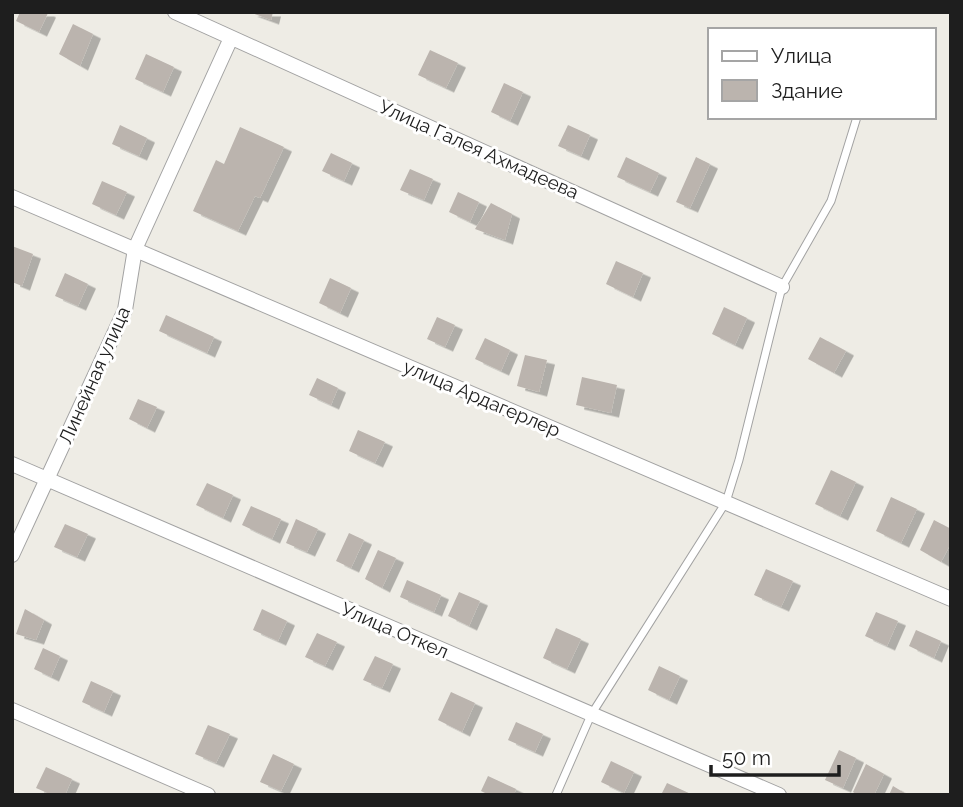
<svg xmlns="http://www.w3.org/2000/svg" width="963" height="807" font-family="Raleway,sans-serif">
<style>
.building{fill:#bbb4ae;filter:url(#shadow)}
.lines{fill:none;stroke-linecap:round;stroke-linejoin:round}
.service-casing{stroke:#a2a2a2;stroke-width:9}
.minor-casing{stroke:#a2a2a2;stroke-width:16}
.service{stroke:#fff;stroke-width:7}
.minor{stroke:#fff;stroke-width:14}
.labels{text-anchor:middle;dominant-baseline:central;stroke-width:6;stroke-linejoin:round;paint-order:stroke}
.street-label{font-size:19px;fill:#1e1e1e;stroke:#fff}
</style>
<defs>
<filter id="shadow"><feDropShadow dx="8" dy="4.5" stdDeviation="0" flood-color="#0004"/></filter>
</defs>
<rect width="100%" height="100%" fill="#eeece5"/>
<path class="building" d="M20 12H46L48 13 39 32 16 21Z
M249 12H273L271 20Z
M73 24 93 34 80 66 59 54Z
M430 50 458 63 446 88 418 75Z
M146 54 174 67 163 92 135 79Z
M504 83 523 92 510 121 491 112Z
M120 125 147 138 139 156 112 144Z
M568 125 590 135 581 156 558 146Z
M240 127 284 147 260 198 255 196 238 231 193 211 216 160 224 164Z
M331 153 352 163 344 181 322 171Z
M626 157 659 173 650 192 617 177Z
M696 157 710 164 690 208 676 202Z
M410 169 433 179 424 200 400 190Z
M102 181 127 192 116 215 92 204Z
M458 192 479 202 470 222 449 212Z
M491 203 512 214 505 240 475 229Z
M12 246 33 254 22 286 12 282Z
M616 261 643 273 633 297 606 284Z
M65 273 88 284 78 306 55 296Z
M330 278 351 288 340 313 319 303Z
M724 307 747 318 735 345 712 334Z
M166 315 214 337 207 353 159 331Z
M437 317 455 325 445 347 427 339Z
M820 337 846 351 834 373 808 359Z
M485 338 510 350 501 371 475 359Z
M525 355 547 360 539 392 517 386Z
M582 377 617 385 611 413 576 405Z
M317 378 338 388 331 405 309 395Z
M138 399 157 407 147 428 129 419Z
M358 430 385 442 375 463 349 451Z
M831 470 856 482 840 516 815 504Z
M207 483 233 495 223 518 196 505Z
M891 497 917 509 901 543 876 531Z
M251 506 281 519 272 539 242 525Z
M296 519 318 529 307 552 286 543Z
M934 520 951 529V543L941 562 920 550Z
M65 524 88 534 77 557 54 547Z
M349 533 364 540 351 568 336 561Z
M378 550 396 558 382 588 365 579Z
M766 569 793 581 781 607 754 595Z
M407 580 441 595 434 612 400 597Z
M459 592 480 601 469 626 448 616Z
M25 609 44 620 36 640 16 634Z
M262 609 287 621 278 641 253 630Z
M876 612 898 621 887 646 865 636Z
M556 628 581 639 567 669 543 658Z
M916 630 941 641 934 658 909 646Z
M317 633 337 642 325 666 305 657Z
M43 648 60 656 51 677 34 669Z
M375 656 393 664 382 688 363 680Z
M659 666 680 676 669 700 648 690Z
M91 681 113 691 104 712 82 702Z
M451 692 475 703 462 732 438 720Z
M516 722 543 734 535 752 508 740Z
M208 725 230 734 216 763 195 754Z
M839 750 856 758 843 788 825 780Z
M273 754 294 764 281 791 260 782Z
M611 761 634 772 624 793 601 782Z
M866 764 884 774 874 795H857L853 792Z
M46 767 72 779 65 795H52L36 788Z
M488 776 516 789 514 795H489L481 791Z
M667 783 693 795H661Z
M893 786 908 795H889Z"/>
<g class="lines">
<defs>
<path id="service" d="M556 795 591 715 726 502 739 460 782 287 831 201 857 117"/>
<path id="minor" d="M175 12 782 287
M12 197 951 599
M12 464 779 795
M12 555 125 310 135 249 231 38
M12 710 208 795"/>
</defs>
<use href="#service" class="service-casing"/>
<use href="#minor" class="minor-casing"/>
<use href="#service" class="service"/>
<use href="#minor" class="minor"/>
</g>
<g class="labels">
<g class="street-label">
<text transform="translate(479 149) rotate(24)">Улица Галея Ахмадеева</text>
<text transform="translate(94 375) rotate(-66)">Линейная улица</text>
<text transform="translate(482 398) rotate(23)">улица Ардагерлер</text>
<text transform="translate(395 630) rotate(23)">Улица Откел</text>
</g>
</g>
<rect width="963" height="807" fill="none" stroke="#1e1e1e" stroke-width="28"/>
<rect x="708" y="28" width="228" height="91" fill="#ffffff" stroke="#a5a5a5" stroke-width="2"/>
<rect x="722" y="51" width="35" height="10" fill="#ffffff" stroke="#a5a5a5" stroke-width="2"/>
<text x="771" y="63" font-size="21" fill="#1e1e1e">Улица</text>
<rect x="722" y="80" width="35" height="21" fill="#bbb4ae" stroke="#a5a5a5" stroke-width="2"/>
<text x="771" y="98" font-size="21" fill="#1e1e1e">Здание</text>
<path d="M711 765v10h128v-10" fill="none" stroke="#1e1e1e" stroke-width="3.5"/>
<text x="722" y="765" font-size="21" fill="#1e1e1e" stroke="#ffffff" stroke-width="5" paint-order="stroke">50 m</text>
</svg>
